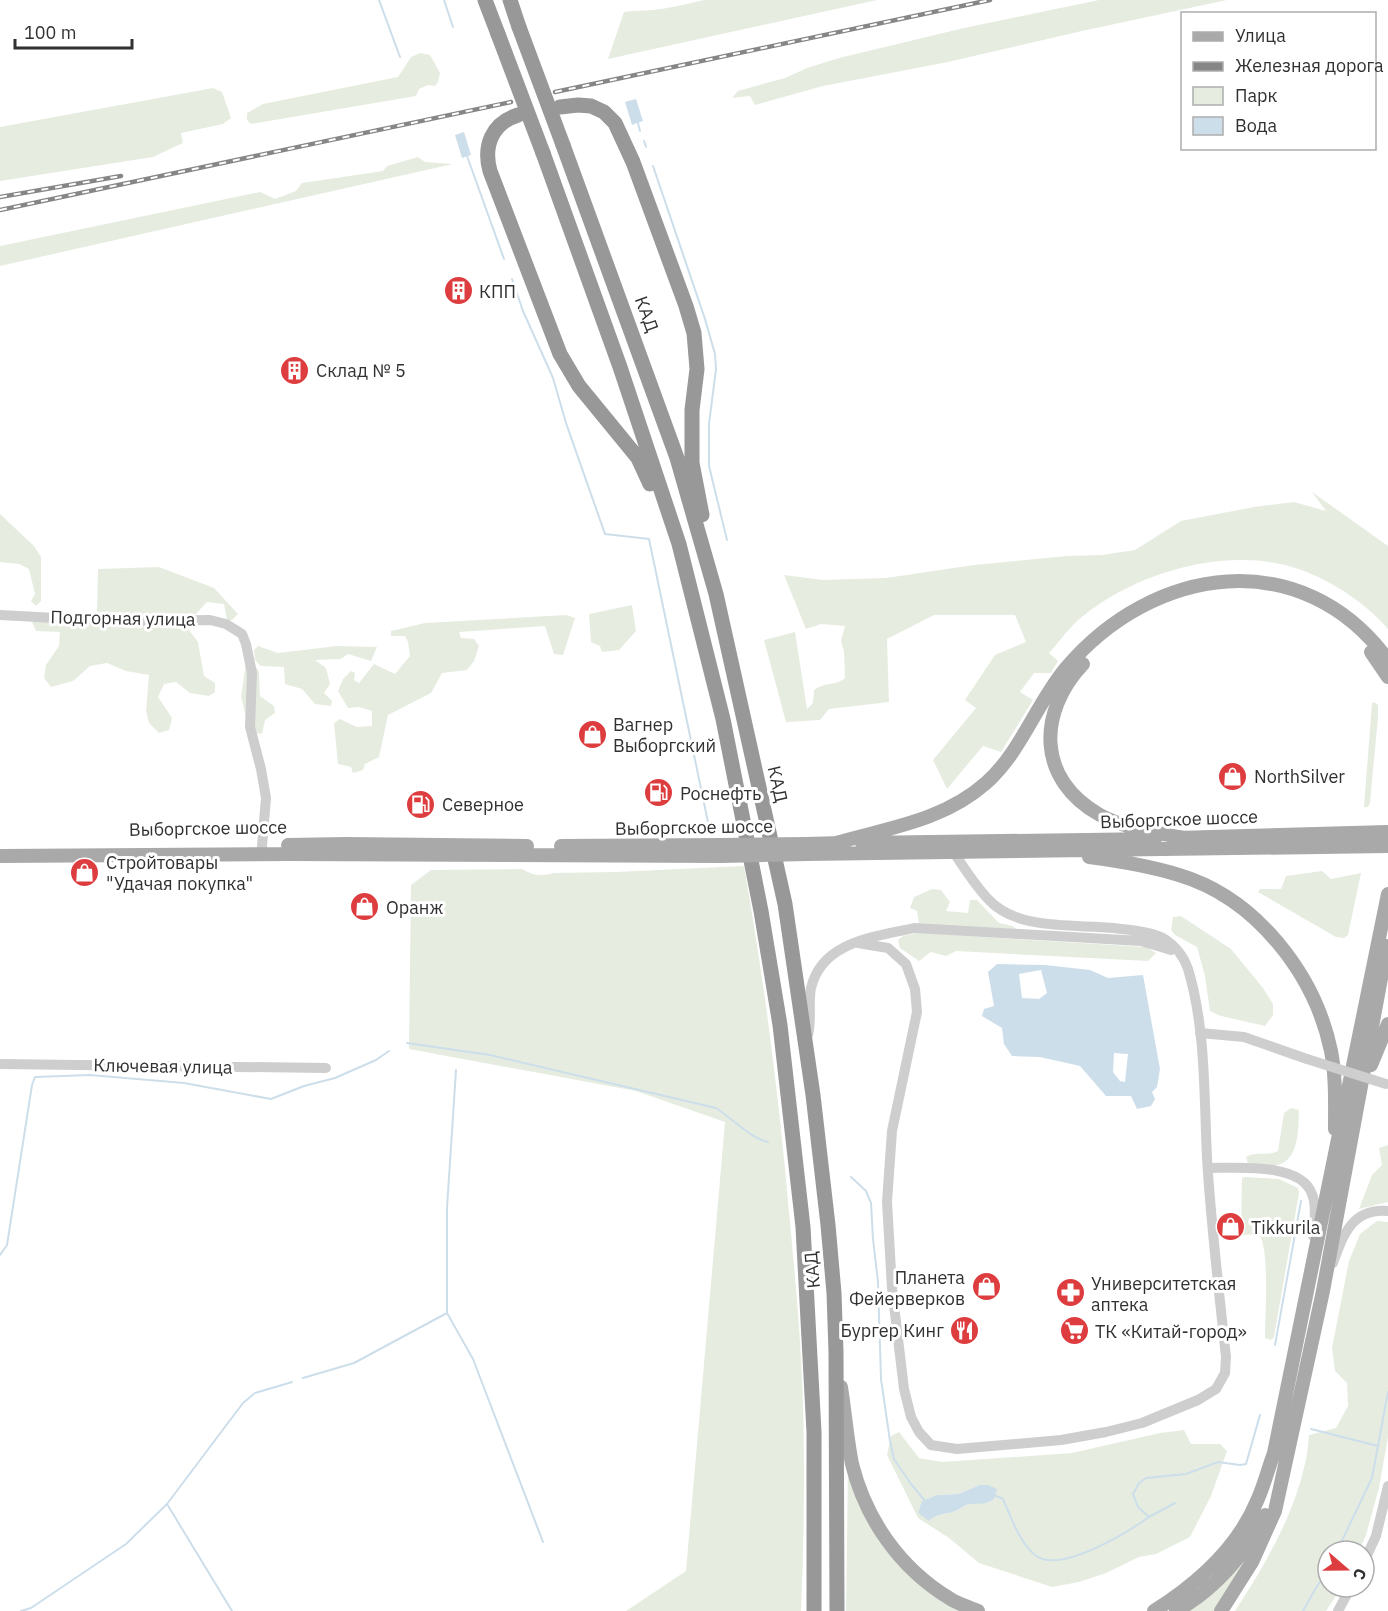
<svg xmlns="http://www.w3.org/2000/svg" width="1388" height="1611" font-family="'IBM Plex Sans',sans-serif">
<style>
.green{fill:#e6ede0;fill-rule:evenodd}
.water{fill:#cddeeb;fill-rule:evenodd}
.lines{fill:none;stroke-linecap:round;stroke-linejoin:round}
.stream{stroke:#cddeeb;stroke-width:2}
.minor{stroke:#cecece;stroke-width:10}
.major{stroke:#a9a9a9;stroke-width:14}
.highway{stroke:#989898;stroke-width:15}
.rail-casing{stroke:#868686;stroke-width:4.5}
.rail{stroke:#fff;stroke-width:2;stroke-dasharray:7;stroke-linecap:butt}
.minor-bridge{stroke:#cecece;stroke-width:10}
.major-bridge{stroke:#a9a9a9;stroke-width:14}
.highway-bridge{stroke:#989898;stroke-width:15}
.labels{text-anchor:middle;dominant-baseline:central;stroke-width:6;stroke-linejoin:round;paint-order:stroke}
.poi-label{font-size:18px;fill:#313131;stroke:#fff;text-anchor:start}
.street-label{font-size:18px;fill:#313131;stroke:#fff}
</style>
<rect width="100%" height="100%" fill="#fff"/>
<path class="green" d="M704 0H877L608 59 624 12C634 10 643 11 653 10 670 8 687 4 704 0Z
M1099 0H1227L1082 31 948 62 823 86 755 105 750 96 732 98 738 91 785 78 807 68 839 58 964 28Z
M420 53 430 55 440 73 438 82 435 86 428 85 419 89 416 96 251 124 247 120V113L263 104 398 77 411 57Z
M213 88 222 92 231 118 223 124 181 133 183 143 153 157 0 181V127Z
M418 157 425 162 453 164 0 266V246L260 192 275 199 296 191 302 183 383 171 387 166Z
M1312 492 1388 546V629C1363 600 1322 574 1285 565 1217 549 1136 574 1083 616 1070 626 1060 641 1049 653L1058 661 1051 673H1034L1020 692 1033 700 1001 752 983 746 947 789 933 760 976 708 965 700 995 655 1026 642 1015 615H934L887 639 889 702 829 709 820 720 786 722 764 640 795 632 807 709 813 703 814 690C824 682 836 686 845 678L844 652 841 641 845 626 821 624 806 629 784 575 823 580 886 578 974 565 1066 556 1102 555 1135 550 1181 521 1254 507 1294 502 1326 511Z
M0 514 34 546 41 557V601L36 606 31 601 35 594 29 569 19 564 0 562Z
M159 567 214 588 238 614 232 620H227L224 604 207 602 193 617 189 630 198 642 204 676 215 683V692L209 696 190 693 176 682 164 684 158 697 172 718 169 730 159 733 149 723 146 711 149 675 126 671 107 663 90 666 73 681 51 687 44 678 46 665 59 646 60 632 36 631 32 622 54 612 97 613 98 569Z
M632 605 636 631 619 650 602 652 600 646 591 642 589 614Z
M567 615 575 618 563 655 554 654 545 626 459 632 461 638 474 639 479 646 474 661 467 670 442 673 431 693 388 715 379 757 365 764 363 770 353 773 351 767 338 764 334 723 340 719 357 727 372 726V711L359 707 348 708 338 691 343 679 351 671 355 673 354 680 359 683 374 664 395 674 410 656 408 642 405 636H391V631L425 623Z
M258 646 278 653 337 646 377 647 371 661 348 654 341 659 315 660 326 668 330 684 324 693 332 701 331 706 315 704 302 689 285 684 284 667 261 666 255 660 254 650Z
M246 662 254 664 259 672 260 696 274 706 275 713 265 720 262 734 250 732 241 697Z
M1374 702 1378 705V717L1370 803 1368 807H1364L1372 703Z
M744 866C764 980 779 1096 789 1212 795 1275 801 1339 803 1402 805 1472 804 1541 801 1611H626L686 1571 725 1122 636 1091 409 1049 411 885 431 870 522 869C531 875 542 877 553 873L616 872Z
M1322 871 1331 879 1361 873 1348 935 1344 938 1336 937 1258 892 1260 889H1281L1286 876Z
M932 889 941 890 950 902 946 911 968 913 970 900H977L999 923 1013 926 1017 930 919 924 917 911 910 908 914 897Z
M1181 916 1231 949 1263 988 1273 1004V1015L1265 1026 1221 1016 1210 1011 1205 976 1197 947 1175 935 1171 930 1173 917Z
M918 933 1146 947 1156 953 1148 961 956 951 946 956 931 952 919 961 900 948 898 940 903 936Z
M1291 1108 1299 1110C1298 1130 1300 1164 1272 1166 1265 1166 1256 1164 1248 1164L1246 1157C1255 1151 1268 1156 1278 1151L1284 1113Z
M1388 1145V1202L1359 1209 1372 1175 1382 1165 1379 1148Z
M1245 1177 1279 1179 1298 1188 1299 1193 1274 1337 1271 1340 1265 1338C1265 1316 1270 1250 1259 1234L1241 1235 1242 1178Z
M1377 1221 1388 1222V1437L1379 1488 1366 1535 1359 1551H1328V1587H1342L1326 1611H1235C1263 1568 1292 1519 1304 1468 1307 1457 1308 1446 1309 1435L1336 1428 1348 1406 1347 1383 1335 1371 1332 1348 1349 1261 1360 1234Z
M1184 1430 1191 1444H1220L1227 1451 1211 1496 1190 1537 1156 1554 1139 1557 1106 1573 1079 1582 1052 1587 979 1563 949 1538 918 1518 887 1455 891 1436 899 1432 919 1458 942 1462 1072 1453 1160 1433ZM980 1485 973 1503C963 1505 963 1509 955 1511 947 1514 939 1514 931 1518L938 1495 958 1494Z
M848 1465C854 1484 859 1505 868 1522 888 1563 923 1588 960 1611H846Z
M1257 1544 1234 1583 1214 1611H1187Z"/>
<path class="water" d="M636 99 643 121 632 125 625 102Z
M464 132 471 155 462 158 455 135Z
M997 964 1045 965 1090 970 1108 978 1143 975 1160 1069 1157 1087 1152 1092 1155 1099 1151 1106 1137 1109 1131 1096H1106L1080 1066 1040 1057 1012 1056 1004 1044 1002 1028 982 1016 984 1009 994 1006 988 972ZM1041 970 1047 993 1039 999 1022 998 1019 974ZM1114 1053 1128 1054 1125 1082 1120 1081 1113 1072Z
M980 1485H988L997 1489 994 1499C985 1505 982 1503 972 1504 964 1504 962 1509 955 1511 946 1515 936 1513 929 1521L918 1513 922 1501 938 1495 958 1494Z"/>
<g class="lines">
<path class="stream" d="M379 0 400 57
M444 0 453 27
M638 123 640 131
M644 141 646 147
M467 156 504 259
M653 166 705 319 715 354 716 369 709 424V466L727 540
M512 279 523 311 553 378 566 423 605 534 649 539 709 827
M407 1043 490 1055 716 1108C731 1118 752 1139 768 1142
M456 1070 447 1208V1313L473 1359 543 1542
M851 1177 866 1191 871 1203 873 1239 878 1282 881 1379 890 1441 894 1459 911 1484 926 1502
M0 1255 7 1245 32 1085 35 1077 90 1075 125 1078 184 1083 271 1099 304 1086 335 1078 376 1060 389 1051
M1275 1345 1301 1201
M303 1378 354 1363 447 1313
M1311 1429 1378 1446
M994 1495 1003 1499C1011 1517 1019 1542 1035 1555 1059 1575 1128 1532 1149 1517L1138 1507 1133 1494 1139 1483 1146 1478 1186 1474 1218 1462 1240 1465 1246 1464 1260 1415
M167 1504 232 1611
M1149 1517 1175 1503
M1337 1551 1372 1478 1388 1392
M21 1611 31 1608 126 1544 167 1504 243 1403 255 1393 292 1382
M1303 1611 1317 1586 1328 1571"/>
<path class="minor" d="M0 615 111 621 210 620 226 624 242 634 246 644 252 673 250 727 261 769 266 798 262 846
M858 943 888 948 906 964 915 989 917 1012 892 1131 887 1202 892 1288 904 1389 911 1417 919 1432 931 1445 957 1449 1061 1440 1106 1432 1142 1423 1198 1400 1216 1389 1225 1373 1226 1357C1219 1291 1211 1225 1207 1158 1204 1097 1206 1028 1188 969 1184 957 1175 945 1163 938 1148 931 1130 930 1114 928 1076 924 1018 931 989 900 976 887 965 869 954 853
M1200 1033 1244 1037 1307 1059
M808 1035C812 1020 808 1003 811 988 822 941 875 937 914 928L1141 941 1171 950
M0 1064 326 1068
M1208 1168C1235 1168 1301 1162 1312 1194 1317 1206 1314 1223 1313 1236
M1333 1263C1343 1235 1352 1208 1388 1211
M1364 1562 1376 1536 1388 1486
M1338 1611 1351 1587"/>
<path class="major" d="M1371 652 1388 677
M1083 664C1037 713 1037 780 1100 815 1126 829 1156 832 1184 838
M1177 838 1388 832
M836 843C888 828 943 821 986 783 1021 752 1036 704 1066 668 1153 565 1302 543 1388 660
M862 843 1155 839
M806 844 843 843
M288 845 346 844 527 846
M561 846 721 845
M807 854 1388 846
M0 856 290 854 722 856
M1089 857C1120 861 1150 866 1179 875 1256 898 1315 974 1331 1051 1336 1076 1335 1103 1335 1129
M1371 1065 1388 1024
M841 1387C845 1412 847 1439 852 1464 866 1520 900 1568 949 1598 958 1604 969 1607 978 1611
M1154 1611C1197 1584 1237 1549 1257 1501 1264 1486 1268 1469 1274 1453L1388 894
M1176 1611C1213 1591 1247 1553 1265 1515
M1221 1611 1252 1562 1275 1511 1323 1291 1387 946"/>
<path class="highway" d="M485 0 498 34
M510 0 519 27
M560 107 578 105 591 106 604 112 615 123 633 162 686 306 694 333 697 369 692 410V463L702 515
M518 115C492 123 483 146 490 171L560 354 579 386 638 458 650 484
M563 145 677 458 716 594 785 904 813 1095 828 1225 834 1293 836 1352 837 1611
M543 153 620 367 679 544 723 719 761 911 780 1025 803 1227 814 1432V1611"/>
<defs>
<path id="rail" d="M555 92 990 0
M0 197 121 176
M0 210 511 102"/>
</defs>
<use href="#rail" class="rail-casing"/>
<use href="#rail" class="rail"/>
<path class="minor-bridge" d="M1307 1059 1386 1084"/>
<path class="major-bridge" d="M721 845 806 844
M722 856 807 854"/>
<path class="highway-bridge" d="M519 27 563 145
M498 34 543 153"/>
</g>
<defs>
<symbol id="building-disc" viewBox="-11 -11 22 22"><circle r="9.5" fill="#dd3d3f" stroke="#fff"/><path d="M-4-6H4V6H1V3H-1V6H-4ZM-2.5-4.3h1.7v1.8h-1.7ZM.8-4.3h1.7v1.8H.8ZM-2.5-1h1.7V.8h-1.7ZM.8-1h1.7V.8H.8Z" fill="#fff"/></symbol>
<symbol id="shop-disc" viewBox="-11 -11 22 22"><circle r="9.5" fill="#dd3d3f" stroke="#fff"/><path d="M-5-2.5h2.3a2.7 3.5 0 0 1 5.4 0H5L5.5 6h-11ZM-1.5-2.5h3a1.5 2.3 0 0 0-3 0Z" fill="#fff"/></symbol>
<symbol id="fuel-disc" viewBox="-11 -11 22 22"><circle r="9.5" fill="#dd3d3f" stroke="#fff"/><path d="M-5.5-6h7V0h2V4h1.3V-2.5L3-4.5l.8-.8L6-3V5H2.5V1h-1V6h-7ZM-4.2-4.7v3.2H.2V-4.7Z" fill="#fff"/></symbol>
<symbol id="pharmacy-disc" viewBox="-11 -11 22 22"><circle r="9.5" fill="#dd3d3f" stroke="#fff"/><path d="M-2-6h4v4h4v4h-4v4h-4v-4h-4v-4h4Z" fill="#fff"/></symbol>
<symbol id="restaurant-disc" viewBox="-11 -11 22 22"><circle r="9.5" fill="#dd3d3f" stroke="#fff"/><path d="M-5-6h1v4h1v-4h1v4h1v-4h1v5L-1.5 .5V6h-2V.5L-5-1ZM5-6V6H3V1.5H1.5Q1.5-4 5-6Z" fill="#fff"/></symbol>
<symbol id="supermarket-disc" viewBox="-11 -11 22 22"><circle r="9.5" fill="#dd3d3f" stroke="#fff"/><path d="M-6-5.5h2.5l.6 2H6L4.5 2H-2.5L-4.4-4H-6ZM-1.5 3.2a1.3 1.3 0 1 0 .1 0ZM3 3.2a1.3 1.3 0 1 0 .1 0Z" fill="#fff"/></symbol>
</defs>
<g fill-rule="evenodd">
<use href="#building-disc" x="442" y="274" width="33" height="33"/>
<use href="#building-disc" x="278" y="354" width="33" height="33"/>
<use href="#shop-disc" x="576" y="718" width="33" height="33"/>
<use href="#shop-disc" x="1216" y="760" width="33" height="33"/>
<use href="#fuel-disc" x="642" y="776" width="33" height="33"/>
<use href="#fuel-disc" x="404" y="788" width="33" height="33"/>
<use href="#shop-disc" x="68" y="856" width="33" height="33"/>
<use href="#shop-disc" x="348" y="890" width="33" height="33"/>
<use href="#shop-disc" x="1214" y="1210" width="33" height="33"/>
<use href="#shop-disc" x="970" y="1270" width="33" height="33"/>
<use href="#pharmacy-disc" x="1054" y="1276" width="33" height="33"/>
<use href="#restaurant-disc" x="948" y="1314" width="33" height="33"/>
<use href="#supermarket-disc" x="1058" y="1314" width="33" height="33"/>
</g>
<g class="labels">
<g class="poi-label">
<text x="479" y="291">КПП</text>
<text x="316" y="370">Склад № 5</text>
<text x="613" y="724">Вагнер<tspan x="613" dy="21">Выборгский</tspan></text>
<text x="1254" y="776">NorthSilver</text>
<text x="680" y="793">Роснефть</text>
<text x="442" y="804">Северное</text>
<text x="106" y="862">Cтройтовары<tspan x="106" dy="21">"Удачая покупка"</tspan></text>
<text x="386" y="907">Оранж</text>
<text x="1251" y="1227">Tikkurila</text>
<text x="965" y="1277" text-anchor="end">Планета<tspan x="965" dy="21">Фейерверков</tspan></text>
<text x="1091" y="1283">Университетская<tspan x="1091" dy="21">аптека</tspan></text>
<text x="944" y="1330" text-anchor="end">Бургер Кинг</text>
<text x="1095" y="1331">ТК «Китай-город»</text>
</g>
<g class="street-label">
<text transform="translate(647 314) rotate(70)">КАД</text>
<text transform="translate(123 618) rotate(1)">Подгорная улица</text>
<text transform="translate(778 784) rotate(77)">КАД</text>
<text transform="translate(1179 819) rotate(-2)">Выборгское шоссе</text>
<text transform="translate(694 827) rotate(-1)">Выборгское шоссе</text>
<text transform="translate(208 828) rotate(-1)">Выборгское шоссе</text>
<text transform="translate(163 1066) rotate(1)">Ключевая улица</text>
<text transform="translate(812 1270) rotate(-95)">КАД</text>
</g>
</g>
<rect x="1181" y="12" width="195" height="138" fill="#ffffff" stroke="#adadad" stroke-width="1.5"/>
<rect x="1193" y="32" width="30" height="9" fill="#a9a9a9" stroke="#adadad" stroke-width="1.5"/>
<text x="1235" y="42" font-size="18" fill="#313131">Улица</text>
<rect x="1193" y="62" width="30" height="9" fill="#868686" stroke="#adadad" stroke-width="1.5"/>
<text x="1235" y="72" font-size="18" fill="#313131">Железная дорога</text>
<rect x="1193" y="87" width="30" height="18" fill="#e6ede0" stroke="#adadad" stroke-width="1.5"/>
<text x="1235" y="102" font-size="18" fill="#313131">Парк</text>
<rect x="1193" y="117" width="30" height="18" fill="#cddeeb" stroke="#adadad" stroke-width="1.5"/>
<text x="1235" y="132" font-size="18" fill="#313131">Вода</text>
<g transform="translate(1346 1569) rotate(110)"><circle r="28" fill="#ffffff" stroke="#adadad" stroke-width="1.5"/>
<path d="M0-4.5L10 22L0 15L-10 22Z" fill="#dd3d3f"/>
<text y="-9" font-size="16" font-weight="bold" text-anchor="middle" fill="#313131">С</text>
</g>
<path d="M15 39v9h117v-9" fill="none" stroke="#313131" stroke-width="3"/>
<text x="24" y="39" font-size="18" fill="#313131" stroke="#ffffff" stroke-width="4.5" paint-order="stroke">100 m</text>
</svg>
